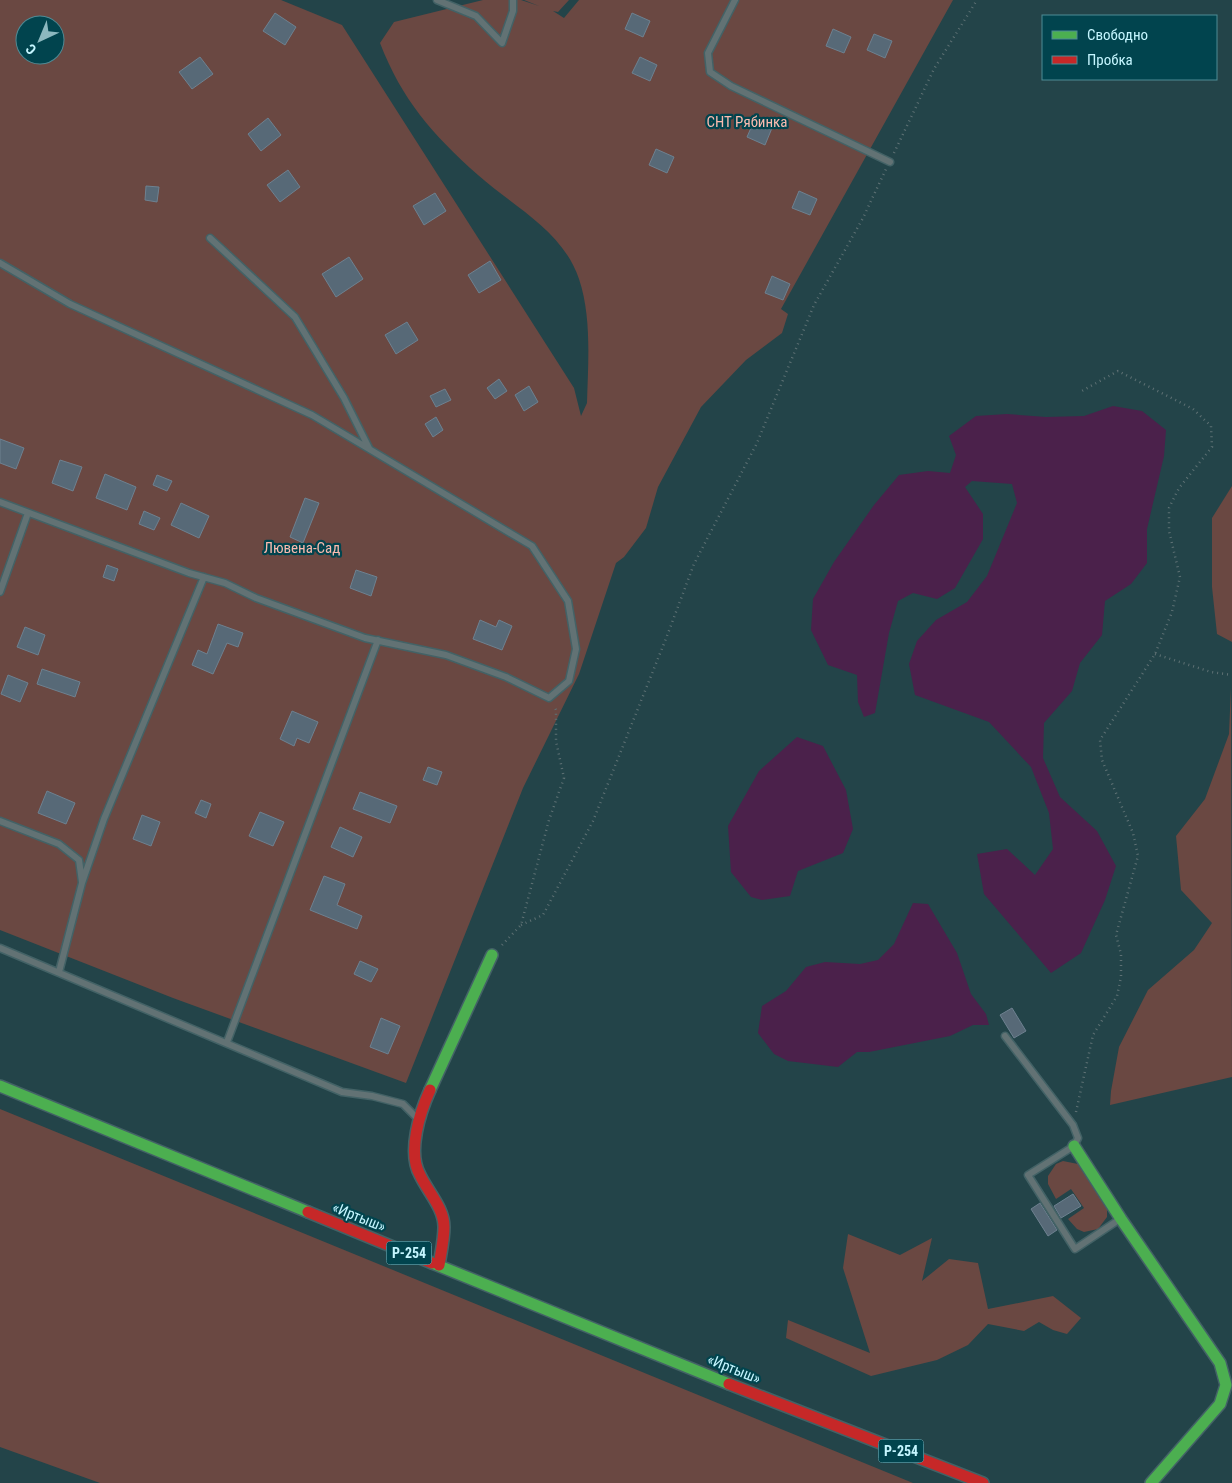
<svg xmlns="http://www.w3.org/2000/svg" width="1232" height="1483" font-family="'Roboto Condensed',sans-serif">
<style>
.green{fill:#6a4842;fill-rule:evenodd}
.water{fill:#4b214b}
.building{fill:#576977;stroke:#6e8190}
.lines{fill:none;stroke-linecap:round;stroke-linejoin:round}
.lane-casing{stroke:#436266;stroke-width:9}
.fast-casing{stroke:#436266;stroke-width:14}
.jam-casing{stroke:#436266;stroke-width:14}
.path{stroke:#5e7174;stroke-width:2.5;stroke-dasharray:1 4;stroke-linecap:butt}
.lane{stroke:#627274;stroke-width:6}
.fast{stroke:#4caf50;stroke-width:11}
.jam{stroke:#c62828;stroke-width:11}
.labels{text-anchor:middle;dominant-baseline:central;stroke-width:4.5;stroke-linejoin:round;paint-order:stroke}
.shield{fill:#01444e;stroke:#8ac1ca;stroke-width:1}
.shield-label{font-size:14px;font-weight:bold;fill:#c5f6ff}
.park-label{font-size:15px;fill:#fbbbaf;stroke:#01444e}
.street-label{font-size:15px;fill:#c5f6ff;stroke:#01444e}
</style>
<rect width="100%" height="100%" fill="#234449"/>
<path class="green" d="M0 0H281L342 25 574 388 581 416 587 403C588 363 592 318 579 279 563 231 514 207 478 175 432 134 402 100 380 43L394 22 483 0H521L539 6 524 0H569L558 12 553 11 564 18 579 0H953L781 309 788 314 782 333 746 360 701 407 658 487 646 528 624 557 616 563 579 674 523 788 406 1083 173 998 0 930ZM25 25H55V55H25Z
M1232 486V642L1217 634 1212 587V518Z
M1231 687 1232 1077 1110 1105 1111 1091 1119 1047 1148 990 1194 950 1212 923 1181 890 1176 836 1205 799 1229 734Z
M0 1109 913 1483H100L0 1447Z
M1063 1161 1078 1164 1107 1209V1217L1098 1229 1084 1232 1077 1229 1068 1219 1084 1208 1071 1189 1056 1199 1048 1184V1176L1056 1164Z
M848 1234 900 1255 932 1238 922 1281 949 1259 978 1263 988 1309 1053 1296 1081 1318 1067 1334 1053 1330 1039 1322 1024 1331 988 1324 968 1345 937 1360 871 1376 786 1338 788 1320 870 1353 843 1268Z"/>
<path class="water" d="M1113 406 1142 411 1166 430 1164 456 1147 529V563L1131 584 1105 601 1102 635 1080 663 1072 691 1044 723 1043 758 1060 797 1097 831 1116 866 1105 900 1081 953 1051 973 984 894 977 854 1007 849 1035 875 1053 849 1049 813 1031 767 989 722 915 695 909 664 917 641 936 620 967 602 987 576 1017 503 1012 484 972 481 965 487 983 514V539L955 588 937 599 913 593 898 601 889 633 875 713 864 717 858 702 857 675 828 665 811 630 813 599 834 562 874 505 899 475 928 471 950 473 956 455 949 436 976 416 1007 414 1046 417 1084 416Z
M797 737 823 746 846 790 853 829 843 853 798 871 790 896 762 900 751 897 731 872 728 826 759 771Z
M913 903 928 904 957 953 971 994 986 1014 989 1025H973L950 1036 869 1052H857L838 1067 788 1061 774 1054 758 1033 762 1006 786 991 806 967 825 962 860 964 878 960 894 944Z"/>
<path class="building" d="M275 13 296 27 285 45 263 31Z
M632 13 650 21 643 37 625 29Z
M833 29 851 37 844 53 826 46Z
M874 34 892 41 885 58 867 50Z
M200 57 213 74 192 89 179 72Z
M640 57 657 65 650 81 632 73Z
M268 118 281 135 261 151 248 134Z
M754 121 772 128 765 145 747 137Z
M656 149 674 157 667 173 649 165Z
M288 170 300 187 280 202 267 185Z
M146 186 159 187 157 202 145 200Z
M799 191 817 199 810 215 792 208Z
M435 193 446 211 424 225 413 206Z
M349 257 363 279 336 297 322 274Z
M490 261 501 280 479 293 468 275Z
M772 276 790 284 783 300 765 293Z
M407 322 418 340 396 354 385 335Z
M499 379 507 391 495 399 487 388Z
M529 386 538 402 524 411 515 395Z
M445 389 451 400 436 407 430 396Z
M436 417 443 430 433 437 425 424Z
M0 439 24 448 16 469 0 463Z
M60 460 82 467 73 491 52 483Z
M105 474 136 487 127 510 96 498Z
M157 475 172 481 167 491 153 485Z
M305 498 319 503 303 543 290 537Z
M181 503 209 516 199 538 171 525Z
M144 511 160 518 154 530 139 524Z
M107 565 118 569 114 581 103 577Z
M356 570 377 577 371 596 350 588Z
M480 620 496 627 499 620 512 626 502 650 473 639Z
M218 624 243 633 238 647 227 643 213 674 192 665 198 650 207 654Z
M25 627 45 635 38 655 17 647Z
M42 669 80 682 75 697 37 684Z
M8 675 28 683 20 702 1 694Z
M292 711 318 722 309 743 297 738 294 746 280 739Z
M428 767 442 772 437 785 423 780Z
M47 791 75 803 66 824 38 813Z
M360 792 397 806 390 823 353 809Z
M201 800 211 804 206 818 195 813Z
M260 812 284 822 273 846 249 836Z
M142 815 160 822 151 846 133 839Z
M340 827 362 837 353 857 331 847Z
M324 876 345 884 337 905 362 916 357 929 310 910Z
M360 961 378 969 371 982 354 974Z
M1012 1008 1026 1031 1014 1038 1000 1015Z
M381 1018 400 1026 388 1054 370 1047Z
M1073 1194 1081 1206 1061 1218 1054 1206Z
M1040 1203 1057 1230 1048 1236 1031 1209Z"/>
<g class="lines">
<defs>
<path id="lane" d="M437 0 476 16 502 43 513 11V0
M735 0 708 53 710 72 731 86 890 162
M210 238 295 317 344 398 369 448
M0 263 70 304 312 415 532 546 568 601 576 649 569 681 549 698 506 677 446 655 365 638 256 598 225 583 189 573 0 502
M0 592 28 513
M0 821 59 844 79 860 82 882
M0 948 342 1092 372 1096 403 1104 418 1119
M59 972 82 883 104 819 204 577
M1005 1036 1073 1125 1078 1138 1074 1146 1028 1175 1075 1249 1120 1219
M227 1042 378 640"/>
<path id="fast" d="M0 1086 308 1212
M430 1090 492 955
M1074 1146 1121 1219 1220 1363 1226 1385 1220 1404 1151 1483
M432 1263 729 1384"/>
<path id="jam" d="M430 1090C420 1112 407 1152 420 1175 428 1192 444 1208 444 1227 444 1239 441 1253 439 1265
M308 1212 432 1263
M729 1384 983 1483"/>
</defs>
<use href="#lane" class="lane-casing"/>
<use href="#fast" class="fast-casing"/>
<use href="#jam" class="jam-casing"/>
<path class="path" d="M894 153 934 69 977 0
M1155 654 1211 672 1232 675
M521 925 543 915 593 821 667 636 694 564 757 443 814 305 863 218 886 169
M502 945 521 925 549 820 564 778 556 741V710L554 706
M1076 1112 1093 1035 1117 996 1121 977V954L1116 935 1138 856 1133 833 1102 760 1100 740 1155 654 1172 612 1180 577 1169 531V508L1179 488 1212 447 1211 426 1193 409 1118 371 1080 392"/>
<use href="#lane" class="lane"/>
<use href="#fast" class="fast"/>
<use href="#jam" class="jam"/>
</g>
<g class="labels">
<g class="shield">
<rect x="386.5" y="1241.5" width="45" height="23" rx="4"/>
<rect x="878.5" y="1439.5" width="45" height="23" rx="4"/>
</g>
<g class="shield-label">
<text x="409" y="1253">Р-254</text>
<text x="901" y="1451">Р-254</text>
</g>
<g class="park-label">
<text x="747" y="122">СНТ Рябинка</text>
<text x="302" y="548">Лювена-Сад</text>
</g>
<g class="street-label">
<text transform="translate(359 1217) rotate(22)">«Иртыш»</text>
<text transform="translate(734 1369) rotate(22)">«Иртыш»</text>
</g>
</g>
<rect x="1042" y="15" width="175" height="65" fill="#01444e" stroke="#4f8b95"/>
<rect x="1052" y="31" width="25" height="8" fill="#4caf50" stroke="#4f8b95"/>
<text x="1087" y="40" font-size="15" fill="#c5f6ff">Свободно</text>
<rect x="1052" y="56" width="25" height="8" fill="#c62828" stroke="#4f8b95"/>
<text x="1087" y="65" font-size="15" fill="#c5f6ff">Пробка</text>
<g transform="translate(40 40) rotate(224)"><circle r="24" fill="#01444e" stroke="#4f8b95"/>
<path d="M0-4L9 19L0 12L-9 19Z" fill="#8cb8bf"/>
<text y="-8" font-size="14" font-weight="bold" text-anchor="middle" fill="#c5f6ff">С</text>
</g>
</svg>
